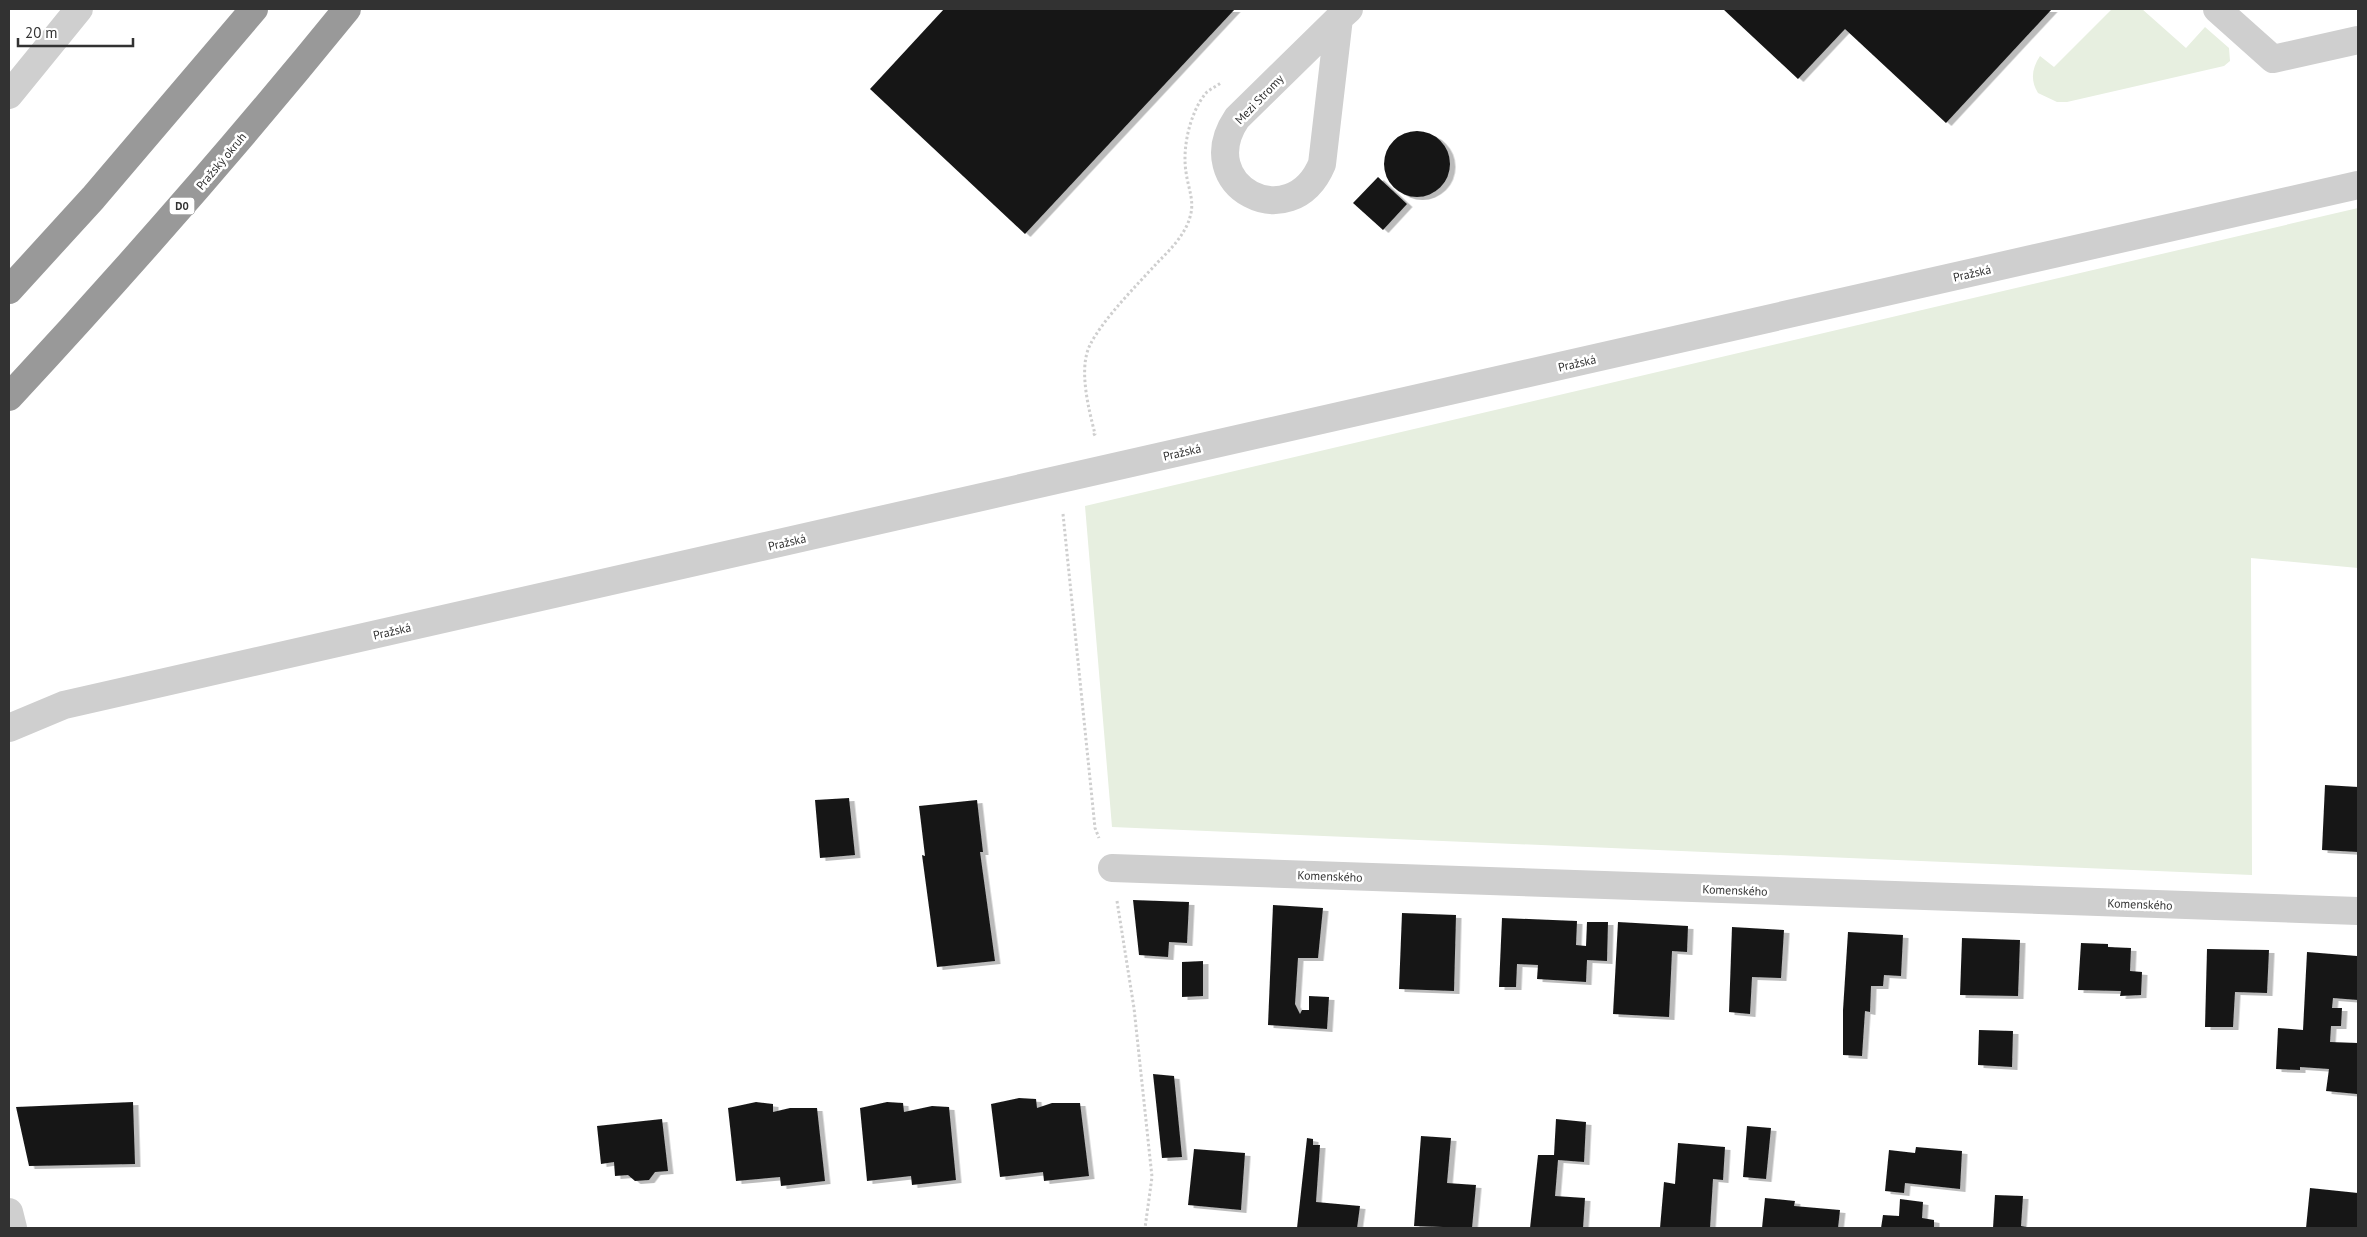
<svg xmlns="http://www.w3.org/2000/svg" width="2367" height="1237" font-family="'PT Sans',sans-serif">
<style>
.green{fill:#e7efe0}
.building{fill:#191919;filter:url(#shadow)}
.lines{fill:none;stroke-linecap:round;stroke-linejoin:round}
.path{stroke:#cfcfcf;stroke-width:3;stroke-dasharray:2.5 2.5;stroke-linecap:butt}
.street{stroke:#cfcfcf;stroke-width:28}
.highway{stroke:#999;stroke-width:28}
.labels{text-anchor:middle;dominant-baseline:central;stroke-width:5;stroke-linejoin:round;paint-order:stroke}
.shield{fill:#fff;stroke:#707070;stroke-width:1}
.shield-label{font-size:11px;font-weight:bold;fill:#323232}
.street-label{font-size:12px;fill:#323232;stroke:#fff}
</style>
<defs>
<filter id="shadow"><feDropShadow dx="5.5" dy="3" stdDeviation="0" flood-color="#0004"/></filter>
</defs>
<rect width="100%" height="100%" fill="#fff"/>
<path class="green" d="M2112 9H2142L2186 48 2205 27 2229 48 2230 61 2224 66 2067 102H2057L2038 93C2030 80 2032 68 2040 56L2054 67Z
M2358 208V568L2251 558 2252 875 1112 827 1085 506Z"/>
<path class="building" d="M944 9H1235L1025 234 870 89Z
M1723 9H2052L1946 123 1845 29 1798 79Z
M1384 164a33 33 0 1 1 66 0a33 33 0 1 1-66 0Z
M1378 177 1407 204 1383 230 1353 203Z
M2325 785 2358 787V852L2322 850Z
M849 798 855 855 820 858 815 800Z
M977 800 983 852H980L995 961 937 967 922 855 925 856 919 806Z
M1133 900 1189 902 1187 943 1169 942 1168 957 1139 955Z
M1273 905 1323 908 1318 958H1298L1295 1004 1300 1014 1302 1010H1309V996L1329 997 1327 1029 1268 1025Z
M1402 913 1456 915 1454 991 1399 989Z
M1502 918 1577 921 1576 945 1586 946 1587 922H1608L1607 961 1587 960 1586 982 1537 979 1538 965 1517 964 1516 987H1499Z
M1618 922 1688 926 1687 952 1672 951 1669 1017 1613 1014Z
M1732 927 1784 930 1781 978 1752 977 1750 1014 1729 1012Z
M1848 932 1903 935 1901 976 1884 975 1883 986H1871L1870 1012 1865 1011 1862 1056 1843 1055V1010Z
M1962 938 2020 940 2018 996 1960 995Z
M2081 943 2108 944V947L2131 948 2130 971 2142 972 2141 995 2120 996 2121 991 2078 990Z
M2207 949 2269 950 2267 993 2235 992 2233 1027H2205Z
M2307 952 2357 956 2358 1000 2333 998 2332 1008H2342L2341 1026H2331L2330 1042 2358 1043 2357 1094 2326 1091 2329 1069 2300 1067V1070L2276 1069 2278 1028 2303 1030Z
M1203 961V996L1182 997V962Z
M1979 1030 2013 1031 2012 1067 1978 1065Z
M1153 1074 1174 1076 1182 1157 1162 1158Z
M1019 1098 1036 1099 1037 1108 1052 1103H1080L1089 1176 1044 1181 1043 1172 1000 1177 991 1104Z
M133 1102 135 1164 29 1166 16 1107Z
M756 1102 773 1104V1112L790 1108H817L825 1181 781 1186 780 1177 736 1181 728 1108Z
M887 1102 903 1103 904 1112 932 1106 949 1107 956 1180 912 1185 911 1176 867 1181 860 1108Z
M662 1119 668 1171 655 1172 649 1180 635 1181 628 1175 615 1176 614 1162 601 1164 597 1126Z
M1556 1119 1586 1122 1584 1162 1558 1160 1555 1196 1585 1198 1583 1228H1530L1538 1155H1554Z
M1747 1126 1771 1128 1766 1179 1743 1177Z
M1421 1136 1451 1138 1447 1183 1476 1185 1472 1228 1414 1226Z
M1307 1138 1313 1139V1145H1320L1316 1202 1360 1206 1357 1228H1297Z
M1678 1143 1725 1147 1723 1180 1713 1179 1710 1228H1660L1664 1182 1675 1184Z
M1916 1147 1962 1151 1960 1189 1905 1183 1904 1193 1885 1191 1889 1150 1915 1153Z
M1194 1149 1245 1153 1241 1210 1188 1205Z
M2310 1188 2358 1193V1228H2306Z
M1995 1195 2023 1196 2021 1226 2032 1228H1993Z
M1765 1198 1795 1201 1794 1206 1840 1210 1838 1228H1762Z
M1900 1199 1923 1202 1922 1218 1934 1220V1228H1881L1883 1215 1899 1216Z"/>
<g class="lines">
<path class="path" d="M1093 435 1095 434C1089 410 1078 369 1090 345 1103 319 1137 285 1157 263 1170 250 1185 235 1190 217 1195 201 1188 188 1186 172 1182 148 1190 112 1206 93 1210 89 1217 86 1222 82
M1063 514 1095 828 1099 838
M1117 901 1134 1008 1152 1177 1145 1228"/>
<path class="street" d="M2217 9 2273 59 2358 40
M1339 18 1322 164C1291 238 1191 186 1237 118L1339 18 1349 9
M9 95 79 9
M9 728 64 705 2358 185
M1112 868 2358 911
M9 1212 13 1228"/>
<path class="highway" d="M9 290 93 198 254 9
M9 397C126 271 239 142 347 9"/>
</g>
<g class="labels">
<rect class="shield" x="169.5" y="197.5" width="25" height="17" rx="4"/>
<g class="shield-label">
<text x="182" y="206">D0</text>
</g>
<g class="street-label">
<text transform="translate(1259 99) rotate(-46)">Mezi Stromy</text>
<text transform="translate(221 161) rotate(-50)">Pražský okruh</text>
<text transform="translate(1972 273) rotate(-13)">Pražská</text>
<text transform="translate(1577 363) rotate(-13)">Pražská</text>
<text transform="translate(1182 452) rotate(-13)">Pražská</text>
<text transform="translate(787 542) rotate(-13)">Pražská</text>
<text transform="translate(392 631) rotate(-13)">Pražská</text>
<text transform="translate(1330 876) rotate(2)">Komenského</text>
<text transform="translate(1735 890) rotate(2)">Komenského</text>
<text transform="translate(2140 904) rotate(2)">Komenského</text>
</g>
</g>
<rect width="2367" height="1237" fill="none" stroke="#323232" stroke-width="20"/>
<path d="M18 38v8h115v-8" fill="none" stroke="#323232" stroke-width="2.5"/>
<text x="25" y="38" font-size="15" fill="#323232" stroke="#ffffff" stroke-width="4" paint-order="stroke">20 m</text>
</svg>
